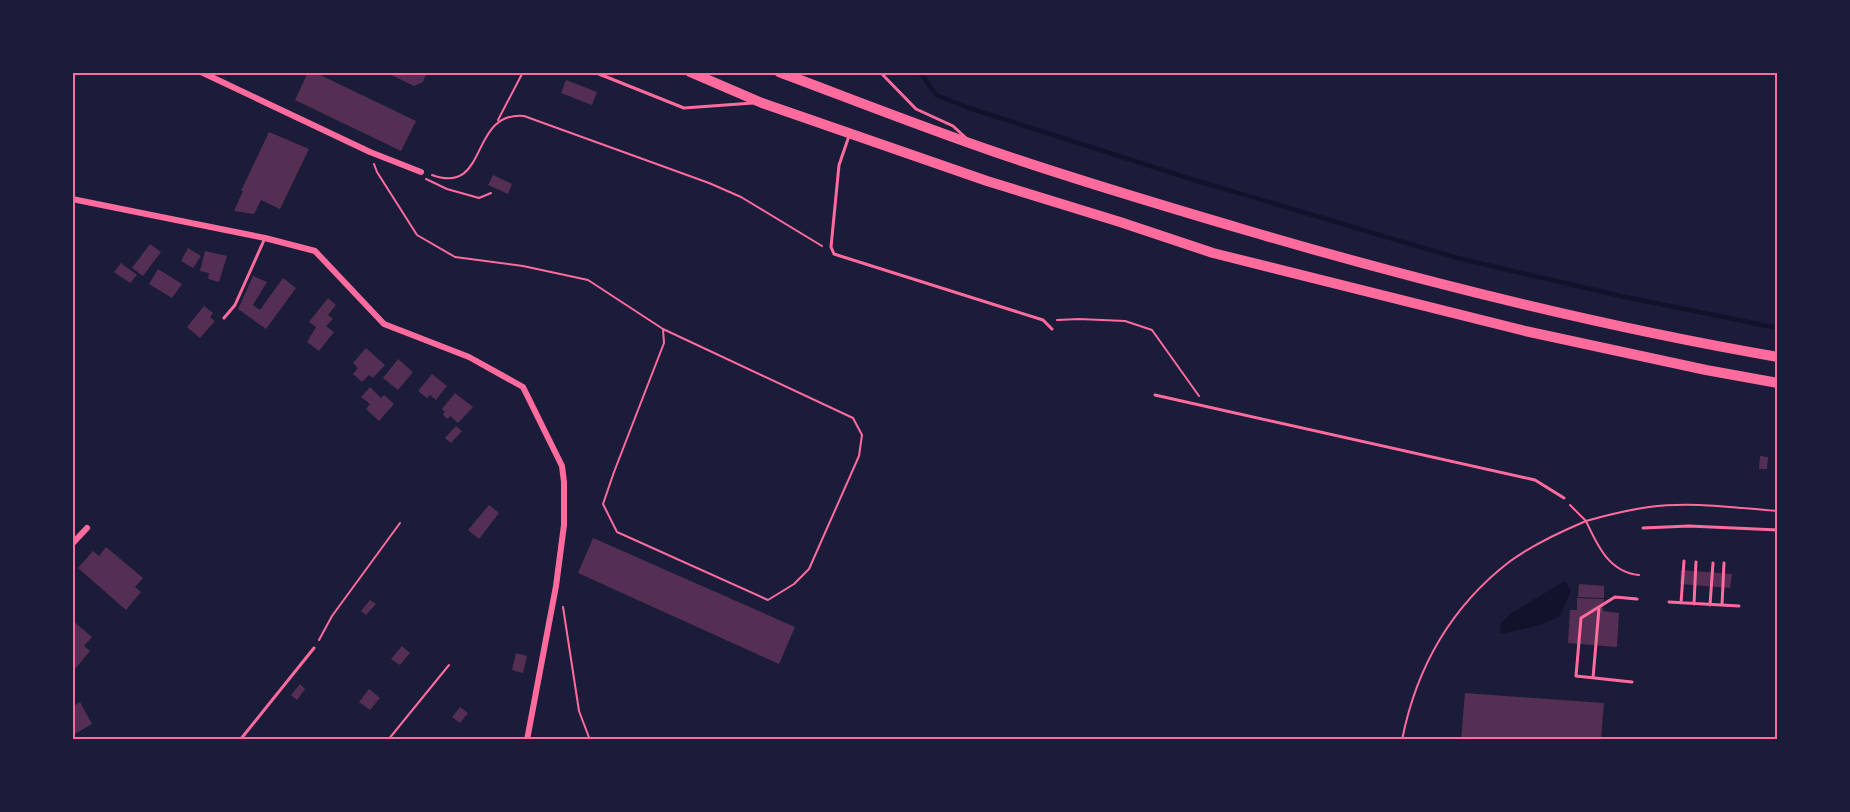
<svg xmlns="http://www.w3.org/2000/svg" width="1850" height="812" font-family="Jost,sans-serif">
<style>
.water{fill:#12122b}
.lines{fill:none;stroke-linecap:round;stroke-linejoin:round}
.stream{stroke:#12122b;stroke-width:4.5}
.building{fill:#542f53}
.path{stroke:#ff6b9d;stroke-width:2}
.service{stroke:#ff6b9d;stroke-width:3}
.minor{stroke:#ff6b9d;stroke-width:6}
.primary{stroke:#ff6b9d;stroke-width:10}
.neatline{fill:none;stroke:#ff6b9d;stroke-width:2}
</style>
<rect width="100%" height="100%" fill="#1b1b3a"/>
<path class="water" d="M1565 581 1571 591 1560 616 1540 625 1501 634 1500 624 1510 614Z"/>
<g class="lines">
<path class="stream" d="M920 72 936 95 969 108 1191 179 1461 259 1625 297 1778 328"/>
</g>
<path class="building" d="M308 72H314L416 121 401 151 295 100Z
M385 72H426V74L423 82 414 86Z
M566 80 597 92 592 105 561 93Z
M269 132 309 149 280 209 261 200 254 214 234 211 243 191H241Z
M493 175 512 184 508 194 488 185Z
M150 244 161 252 143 276 132 268Z
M188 248 201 256 193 268 181 261Z
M205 251 227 256 219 282 208 279 209 273 200 271Z
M121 263 137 275 130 283 114 272Z
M158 269 182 284 172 298 149 284Z
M253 276 267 282 253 305 260 310 283 278 296 288 266 329 238 309Z
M328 298 336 305 328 315 333 319 326 326 334 332 319 351 307 342 316 327 309 322Z
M204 306 213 313 210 317 215 321 200 338 187 327Z
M366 348 385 365 373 378 369 375 362 382 353 374 358 368 353 363Z
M398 359 413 372 398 390 383 378Z
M432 374 447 386 436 400 430 395 427 398 418 391Z
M370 387 381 398 384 395 394 404 379 421 366 409 370 404 361 397Z
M455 393 473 407 458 423 450 416 448 419 444 416 443 414 445 412 442 409Z
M456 426 462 431 451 443 445 438Z
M1760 456 1768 457 1767 469H1759Z
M489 505 499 513 479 539 468 530Z
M593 538 795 627 779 664 578 573Z
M106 547 143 578 135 587 141 592 126 610 78 568 93 551 99 556Z
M1681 570 1732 574 1730 588 1680 584Z
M1579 584 1604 586V598L1578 597Z
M1577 598 1604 599 1603 611 1619 613 1617 647 1568 643 1570 610H1577Z
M370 600 376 604 366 615 361 611Z
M72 620 92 637 84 646 90 651 75 669 72 666Z
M402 646 410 653 400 665 391 659Z
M516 653 527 656 523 673 512 670Z
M300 684 305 689 297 700 291 695Z
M369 689 380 698 370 710 359 702Z
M1465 693 1604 703 1601 740H1461Z
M80 702 92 724 75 734 72 729V707Z
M460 707 468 713 460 723 452 717Z"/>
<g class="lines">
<path class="path" d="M498 120 523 72
M374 164 377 172 417 235 455 257 523 266 588 280 663 329 853 418 862 435 859 456 809 569 794 584 768 600 617 532 603 504 614 472 664 343 663 329
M432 175C490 196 468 111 524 116L709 183 741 197 822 246
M426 179 447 189 479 198 491 193
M1057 320 1079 319 1125 321 1152 330 1199 396
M1570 505 1586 521C1607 515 1628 510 1649 507 1692 501 1736 508 1778 511
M563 607 579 711 590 740
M319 640 332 616 400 523
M388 740 449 665
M1402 740C1416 669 1451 607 1509 562 1532 545 1560 532 1586 521 1597 545 1609 572 1639 575"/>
<path class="service" d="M594 72 684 108 753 103
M880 72 916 109 953 126 966 138
M849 136 839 165 831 247 834 254 1043 320 1052 329
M224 318 235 305 265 238
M1155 395 1535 480 1564 498
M1643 528 1689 526 1778 530
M1669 602 1739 606
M1681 603 1684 561
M1694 604 1696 562
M1710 605 1713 563
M1722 605 1724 563
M1593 678 1599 608
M1632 682 1576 676 1581 618 1615 597 1637 599
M240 740 314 648"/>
<path class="minor" d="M201 72 370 152 421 172
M72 199 265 238 315 251 384 324 469 357 523 387 562 466 564 482V525L556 586 527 740
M72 544 87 528"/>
<path class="primary" d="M690 72 762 103 987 181 1120 222 1213 253 1525 331 1706 370 1778 383
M779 72C851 99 922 127 995 152 1079 181 1164 206 1249 231 1423 282 1599 326 1778 357"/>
</g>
<rect width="1850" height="812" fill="none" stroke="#1b1b3a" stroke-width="147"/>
<rect x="74" y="74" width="1702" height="664" class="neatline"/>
</svg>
